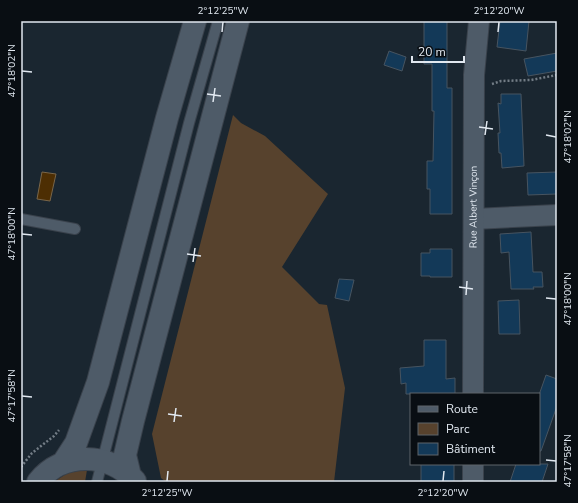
<svg xmlns="http://www.w3.org/2000/svg" width="578" height="503" font-family="'Nunito Sans',sans-serif">
<style>
.green{fill:#57422d}
.water{fill:#4d2e03;stroke:#79664a}
.building{fill:#133958;stroke:#475460}
.lines{fill:none;stroke-linecap:round;stroke-linejoin:round}
.lane-casing{stroke:#3a424c;stroke-width:12}
.street-casing{stroke:#3a424c;stroke-width:22}
.secondary-casing{stroke:#3a424c;stroke-width:24}
.path{stroke:#737d86;stroke-width:2.5;stroke-dasharray:2 2;stroke-linecap:butt}
.lane{stroke:#4e5b68;stroke-width:10}
.street{stroke:#4e5b68;stroke-width:20}
.secondary{stroke:#4e5b68;stroke-width:22}
.ticks{fill:none;stroke:#e1e8f0;stroke-width:1.5}
.labels{text-anchor:middle;dominant-baseline:central;stroke-width:3;stroke-linejoin:round;paint-order:stroke}
.street-label{font-size:10px;fill:#e1e8f0;stroke:#090e13}
.neatline{fill:none;stroke:#e1e8f0;stroke-width:1.5}
.ticks-label{font-size:10px;text-anchor:middle;fill:#e1e8f0}
</style>
<rect width="100%" height="100%" fill="#1a2630"/>
<path class="green" d="M233 115 241 123 265 136 328 194 282 267 319 304 327 305 345 388 334 482H166L161 478 152 434Z
M76 470H87L85 482H54L66 474Z"/>
<path class="water" d="M42 172 56 174 50 201 37 199Z"/>
<path class="building" d="M424 21H447V88H452V214H430V189H427V161H433L434 111H432V64H424Z
M500 21H529L526 51 497 47Z
M389 51 406 57 402 71 384 65Z
M557 53V71L528 76 524 59Z
M501 94H521L524 166 502 168 501 153H499L498 133H500L498 103 501 104Z
M557 172V194L528 195 527 173Z
M531 232 533 272H542L543 287H533L534 289H511L509 252 501 253 500 234Z
M430 249H452V277H430V276H421V253H430Z
M339 279 354 280 349 301 335 298Z
M519 300 520 334H499L498 301Z
M424 340H446V379L455 378V394H406V383L401 384 400 368 424 366Z
M546 375 557 379V406L541 451H539V395Z
M421 464H454V482H421Z
M516 464H548L542 482H510Z"/>
<g class="lines">
<defs>
<path id="lane" d="M21 219 75 229
M97 482 189 123 218 21"/>
<g id="street">
<path d="M474 219 557 215"/>
<path id="s1" d="M473 394 474 75 479 21"/>
<path d="M473 464V482"/>
</g>
<path id="secondary" d="M63 463 76 443 98 382 167 118 195 21
M130 476 125 455 133 421 238 21
M38 482C62 451 110 452 135 481"/>
</defs>
<use href="#lane" class="lane-casing"/>
<use href="#street" class="street-casing"/>
<use href="#secondary" class="secondary-casing"/>
<path class="path" d="M492 84 501 81 531 80 557 75
M21 467 32 453 54 436 59 430"/>
<use href="#lane" class="lane"/>
<use href="#street" class="street"/>
<use href="#secondary" class="secondary"/>
</g>
<path class="ticks" d="M222 32 223 22M498 32 499 22M22 71 32 72M207 94 221 96M213 102 215 88M479 127 493 129M485 135 487 121M546 135 556 137M22 234 32 235M187 254 201 256M193 262 195 248M459 287 473 289M466 295 467 281M546 298 556 299M22 396 32 397M168 414 182 416M174 422 176 408M546 460 556 461M167 481 168 471M443 481 444 471"/>
<g class="labels">
<g class="street-label">
<text stroke="none"><textPath href="#s1" startOffset="187">Rue Albert Vinçon</textPath></text>
</g>
</g>
<rect width="578" height="503" fill="none" stroke="#090e13" stroke-width="44"/>
<rect x="410" y="393" width="130" height="72" fill="#090e13" stroke="#5f656b"/>
<rect x="418" y="406" width="20" height="6" fill="#4e5b68" stroke="#5f656b"/>
<text x="446" y="413" font-size="12" fill="#e1e8f0">Route</text>
<rect x="418" y="423" width="20" height="12" fill="#57422d" stroke="#5f656b"/>
<text x="446" y="433" font-size="12" fill="#e1e8f0">Parc</text>
<rect x="418" y="443" width="20" height="12" fill="#133958" stroke="#5f656b"/>
<text x="446" y="453" font-size="12" fill="#e1e8f0">Bâtiment</text>
<path d="M412 56v6h52v-6" fill="none" stroke="#e1e8f0" stroke-width="2"/>
<text x="418" y="56" font-size="12" fill="#e1e8f0" stroke="#090e13" stroke-width="3" paint-order="stroke">20 m</text>
<rect x="22" y="22" width="534" height="459" class="neatline"/>
<g class="ticks-label">
<text x="223" y="14">2°12'25"W</text>
<text x="499" y="14">2°12'20"W</text>
<text transform="translate(11 71) rotate(-90)" y="4">47°18'02"N</text>
<text transform="translate(567 137) rotate(-90)" y="4">47°18'02"N</text>
<text transform="translate(11 234) rotate(-90)" y="4">47°18'00"N</text>
<text transform="translate(567 299) rotate(-90)" y="4">47°18'00"N</text>
<text transform="translate(11 396) rotate(-90)" y="4">47°17'58"N</text>
<text transform="translate(567 461) rotate(-90)" y="4">47°17'58"N</text>
<text x="167" y="496">2°12'25"W</text>
<text x="443" y="496">2°12'20"W</text>
</g>
</svg>
